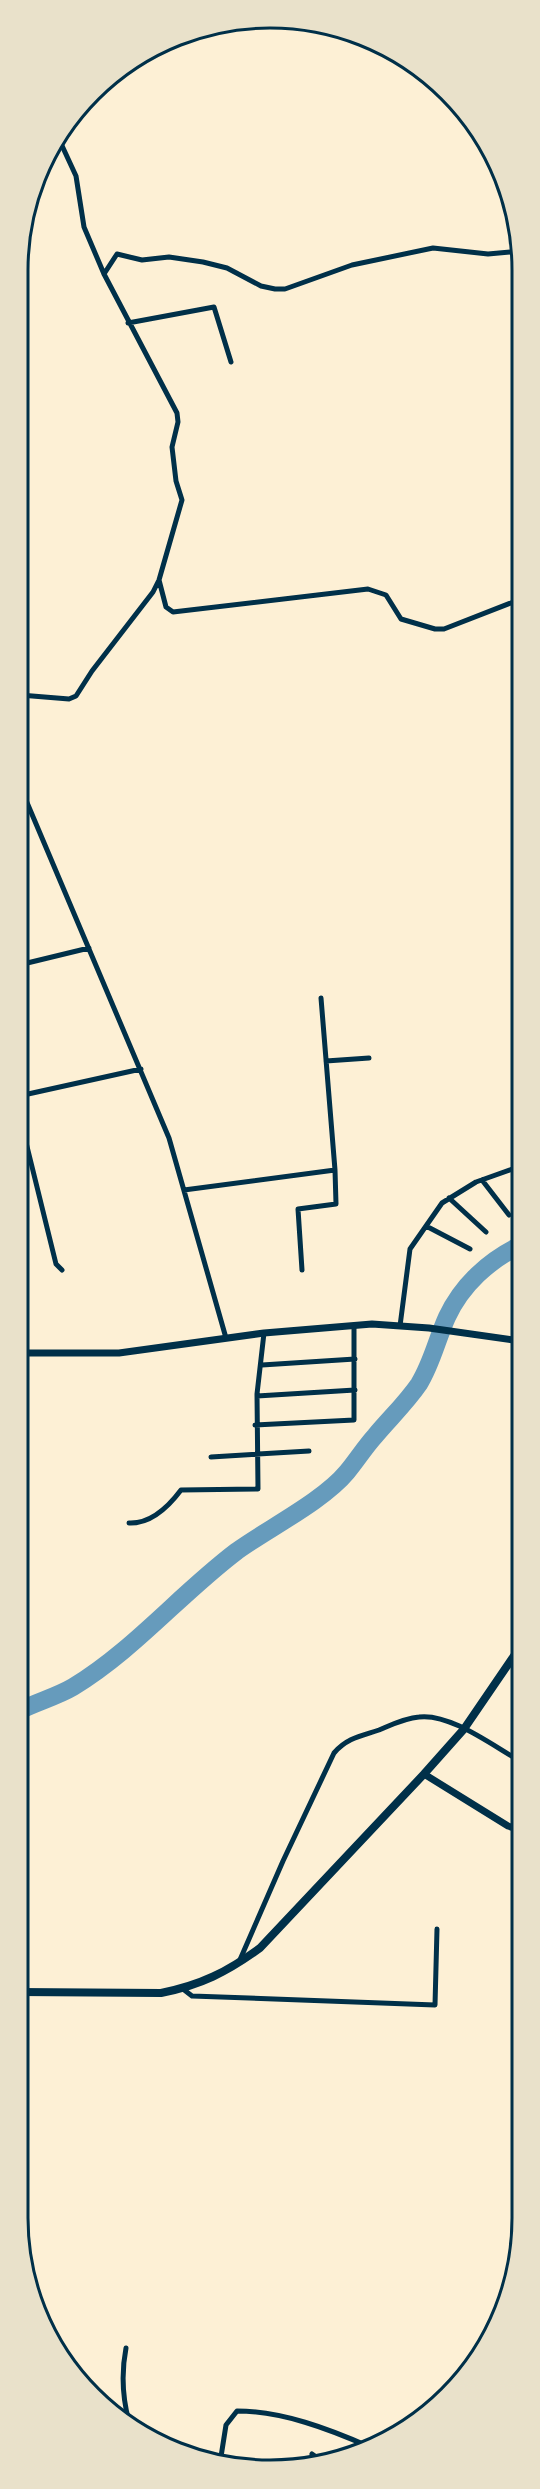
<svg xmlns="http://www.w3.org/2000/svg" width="540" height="2489" font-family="'Sofia Sans Condensed',sans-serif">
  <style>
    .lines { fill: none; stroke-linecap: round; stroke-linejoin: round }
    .river { stroke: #669bbc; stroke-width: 18 }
    .minor { stroke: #003049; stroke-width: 5 }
    .tertiary { stroke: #003049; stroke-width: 7 }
    .secondary { stroke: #003049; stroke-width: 8 }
    .rim { fill: none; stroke: #003049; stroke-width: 3 }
  </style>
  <rect width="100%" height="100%" fill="#fdf0d5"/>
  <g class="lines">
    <path class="river" d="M 19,1711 C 36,1702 56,1697 73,1687 C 134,1650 180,1594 237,1551 C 269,1528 323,1501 347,1472 C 357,1460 365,1447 375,1436 C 390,1418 406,1403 419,1384 C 432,1363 437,1339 447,1317 C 462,1285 489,1260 521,1245"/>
    <path class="minor" d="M 104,274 L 117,254 L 142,260 L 169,257 L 203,262 L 227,268 L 261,286 L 275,289 L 285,289 L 352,265 L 433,248 L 488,254 L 521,251
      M 128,323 L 214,307 L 231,362
      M 159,580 L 166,607 L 173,612 L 368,589 L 386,595 L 401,619 L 435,629 L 444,629 L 521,599
      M 20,695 L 69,699 L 76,696 L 92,671 L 153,592 L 159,580 L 182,500 L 176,481 L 172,447 L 178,422 L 177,413 L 104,274 L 84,227 L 76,176 L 58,137
      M 20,786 L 169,1138 L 226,1338
      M 19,965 L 89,948
      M 326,1061 L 369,1058
      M 19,1096 L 141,1069
      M 19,1114 L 56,1264 L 62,1270
      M 482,1180 L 509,1215
      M 184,1190 L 335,1170 L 321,998
      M 449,1198 L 486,1232
      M 426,1226 L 470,1249
      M 302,1270 L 298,1209 L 336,1204 L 335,1170
      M 400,1326 L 410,1249 L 442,1203 L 476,1182 L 521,1166
      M 262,1365 L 355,1359
      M 257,1396 L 355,1390
      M 255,1425 L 354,1420 L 354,1326
      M 211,1457 L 309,1451
      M 129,1523 C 151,1524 169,1506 181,1490 L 258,1489 L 257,1394 L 264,1333
      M 239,1962 L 283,1861 L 334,1753 C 347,1738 361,1736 379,1730 C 391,1725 405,1718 419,1717 C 450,1713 493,1746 520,1761
      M 183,1989 L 192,1996 L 435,2005 L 437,1929
      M 126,2348 C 121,2374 122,2396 129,2422
      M 312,2454 L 322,2461
      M 220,2463 L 226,2425 L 237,2411 C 282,2411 329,2429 370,2447"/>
    <path class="tertiary" d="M 19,1353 L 119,1353 L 264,1333 L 372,1324 L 429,1328 L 521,1341
      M 424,1774 L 508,1826 L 520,1830"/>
    <path class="secondary" d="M 18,1992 L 161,1993 C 201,1985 227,1972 260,1948 L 424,1774 L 464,1729 L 520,1647"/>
  </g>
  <path d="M0 0H540V2489H0ZM270 28H270A242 242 0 0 1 512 270V2218A242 242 0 0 1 270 2460H270A242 242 0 0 1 28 2218V270A242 242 0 0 1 270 28Z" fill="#e9e1ca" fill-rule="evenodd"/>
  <path class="rim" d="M270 28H270A242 242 0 0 1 512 270V2218A242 242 0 0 1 270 2460H270A242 242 0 0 1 28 2218V270A242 242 0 0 1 270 28Z"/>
</svg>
